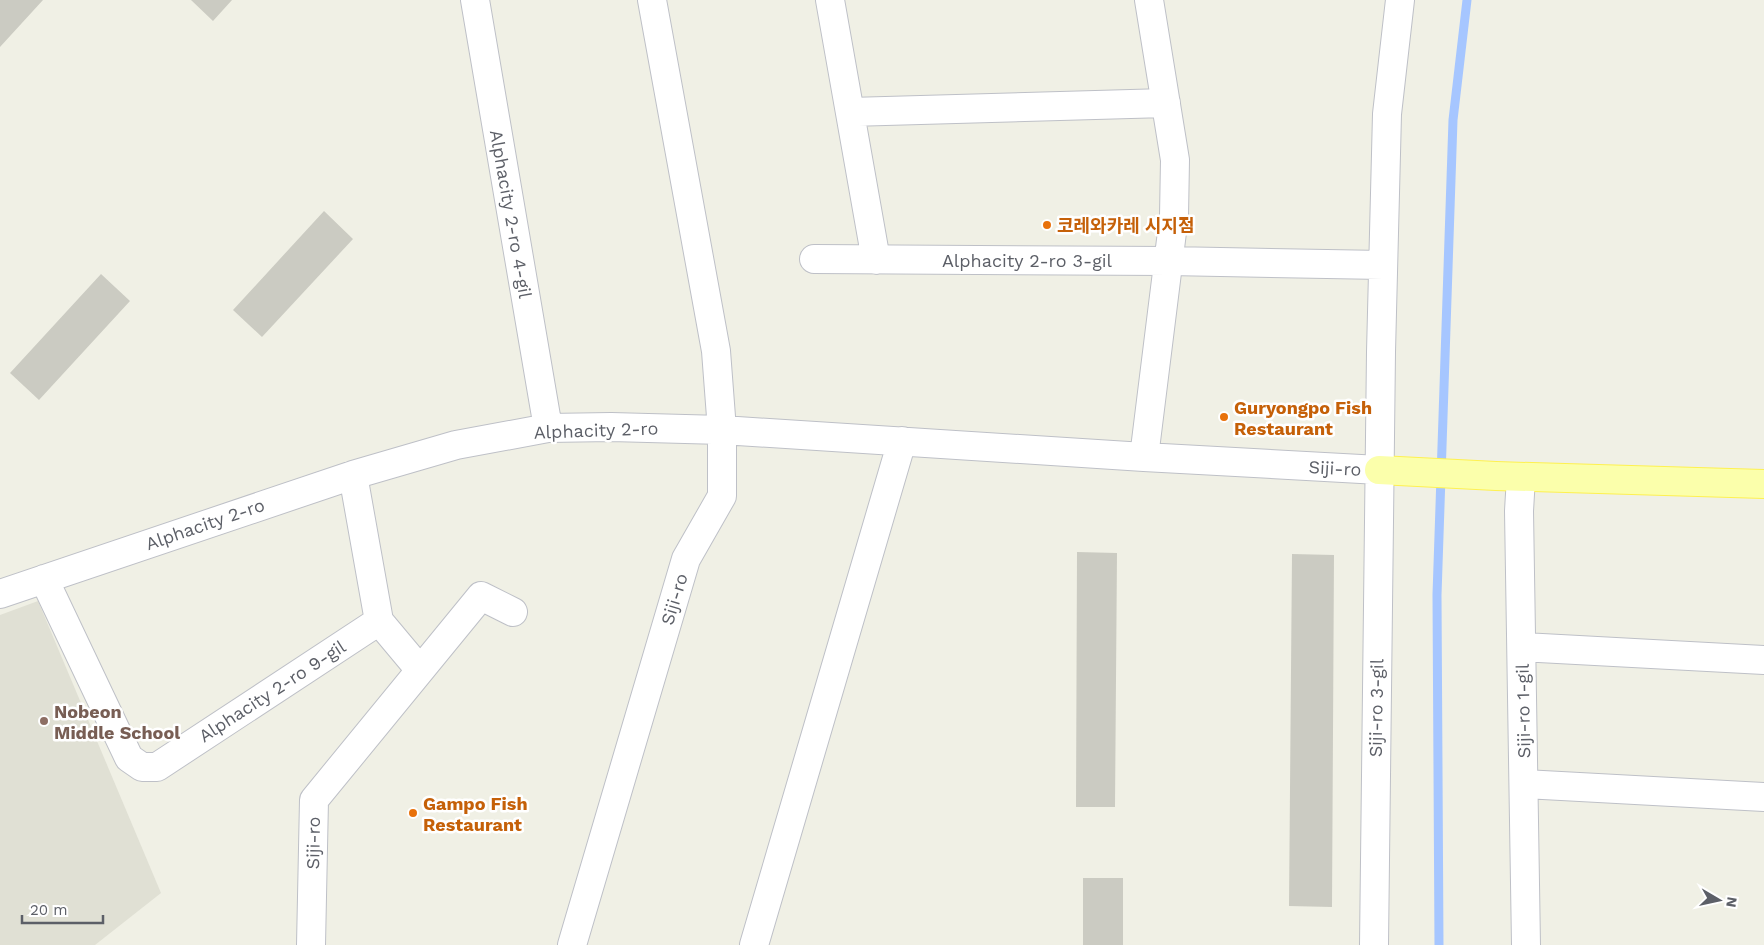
<svg xmlns="http://www.w3.org/2000/svg" width="1764" height="945" font-family="'Work Sans','Noto Sans KR',sans-serif">
  <style>
    .education { fill: #e0e0d4 }
    .lines { fill: none; stroke-linecap: round; stroke-linejoin: round }
    .stream { stroke: #a6c6ff; stroke-width: 9 }
    .building { fill: #cbcbc2 }
    .minor-casing { stroke: #bec0c7; stroke-width: 30 }
    .major-casing { stroke: #fef150; stroke-width: 30 }
    .minor { stroke: #fff; stroke-width: 28 }
    .major { stroke: #fbffab; stroke-width: 28 }
    .food-dot { fill: #e8710a; stroke: #fff; stroke-width: 2 }
    .education-dot { fill: #8d6e63; stroke: #fff; stroke-width: 2 }
    .labels { text-anchor: middle; dominant-baseline: central; stroke-width: 5; stroke-linejoin: round; paint-order: stroke }
    .street-label { font-size: 18px; fill: #5c5f67; stroke: #fff }
    .food-label { font-size: 18px; font-weight: bold; fill: #c56008; stroke: #fff; text-anchor: start }
    .education-label { font-size: 18px; font-weight: bold; fill: #785e54; stroke: #fff; text-anchor: start }
  </style>
  <rect width="100%" height="100%" fill="#f0f0e5"/>
  <path class="education" d="M 38,601 L 161,893 L 95,945 L 0,945 L 0,615 Z"/>
  <g class="lines">
    <path class="stream" d="M 1439,945 L 1437,595 L 1453,120 L 1467,0"/>
  </g>
  <path class="building" d="M 0,0 L 43,0 L 0,47 Z
    M 191,0 L 232,0 L 213,21 Z
    M 324,211 L 353,239 L 262,337 L 233,310 Z
    M 101,274 L 130,301 L 39,400 L 10,373 Z
    M 1077,552 L 1117,553 L 1115,807 L 1076,807 Z
    M 1292,554 L 1334,555 L 1332,907 L 1289,906 Z
    M 1083,878 L 1123,878 L 1123,945 L 1083,945 Z"/>
  <g class="lines">
    <g class="minor-casing">
      <path id="minor" d="M 475,0 L 548,428
        M 830,0 L 876,260
        M 850,112 L 1166,103
        M 814,259 L 1169,261 L 1383,265
        M 1144,457 L 1174,216 L 1175,160 L 1149,0
        M 353,475 L 379,621 L 420,670
        M 1521,477 L 1519,511 L 1526,945
        M 44,579 L 129,758 L 142,767 L 157,767 L 379,621
        M 0,594 L 353,475 L 456,445 L 548,428 L 611,427 L 722,430 L 716,351 L 652,0
        M 1522,647 L 1764,660
        M 1524,784 L 1764,797
        M 311,945 L 314,800 L 481,596 L 513,612
        M 572,945 L 686,559 L 722,496 L 722,430 L 1144,457 L 1379,470
        M 754,945 L 902,441
        M 1374,945 L 1381,352 L 1387,114 L 1400,0"/>
    </g>
    <g class="major-casing">
      <path id="major" d="M 1379,470 L 1496,476 L 1764,484"/>
    </g>
    <use href="#minor" class="minor"/>
    <use href="#major" class="major"/>
  </g>
  <g class="food-dot">
    <circle cx="1047" cy="225" r="5"/>
    <circle cx="1224" cy="417" r="5"/>
    <circle cx="413" cy="813" r="5"/>
  </g>
  <circle class="education-dot" cx="44" cy="721" r="5"/>
  <g class="labels">
    <g class="street-label">
      <text transform="translate(511 214) rotate(80)">Alphacity 2-ro 4-gil</text>
      <text x="1027" y="260">Alphacity 2-ro 3-gil</text>
      <text transform="translate(596 430) rotate(-2)">Alphacity 2-ro</text>
      <text transform="translate(1335 468) rotate(3)">Siji-ro</text>
      <text transform="translate(205 524) rotate(-19)">Alphacity 2-ro</text>
      <text transform="translate(674 599) rotate(-73)">Siji-ro</text>
      <text transform="translate(272 691) rotate(-33)">Alphacity 2-ro 9-gil</text>
      <text transform="translate(1376 708) rotate(-89)">Siji-ro 3-gil</text>
      <text transform="translate(1523 711) rotate(-91)">Siji-ro 1-gil</text>
      <text transform="translate(313 843) rotate(-89)">Siji-ro</text>
    </g>
    <g class="food-label">
      <text x="1057" y="225">코레와카레 시지점</text>
      <text x="1234" y="407">Guryongpo Fish<tspan x="1234" dy="21">Restaurant</tspan></text>
      <text x="423" y="803">Gampo Fish<tspan x="423" dy="21">Restaurant</tspan></text>
    </g>
    <g class="education-label">
      <text x="54" y="711">Nobeon<tspan x="54" dy="21">Middle School</tspan></text>
    </g>
  </g>
  <g transform="translate(1719 900) rotate(99)" stroke="#ffffff" stroke-width="4" paint-order="stroke">
  <path d="M0-4L9 19L0 12L-9 19Z" fill="#5c5f67"/>
  <text y="-8" font-size="14" font-weight="bold" text-anchor="middle" fill="#5c5f67">N</text>
  </g>
  <path d="M22 915v8h81v-8" fill="none" stroke="#5c5f67" stroke-width="2.5"/>
  <text x="30" y="915" font-size="15" fill="#5c5f67" stroke="#ffffff" stroke-width="4" paint-order="stroke">20 m</text>
</svg>
